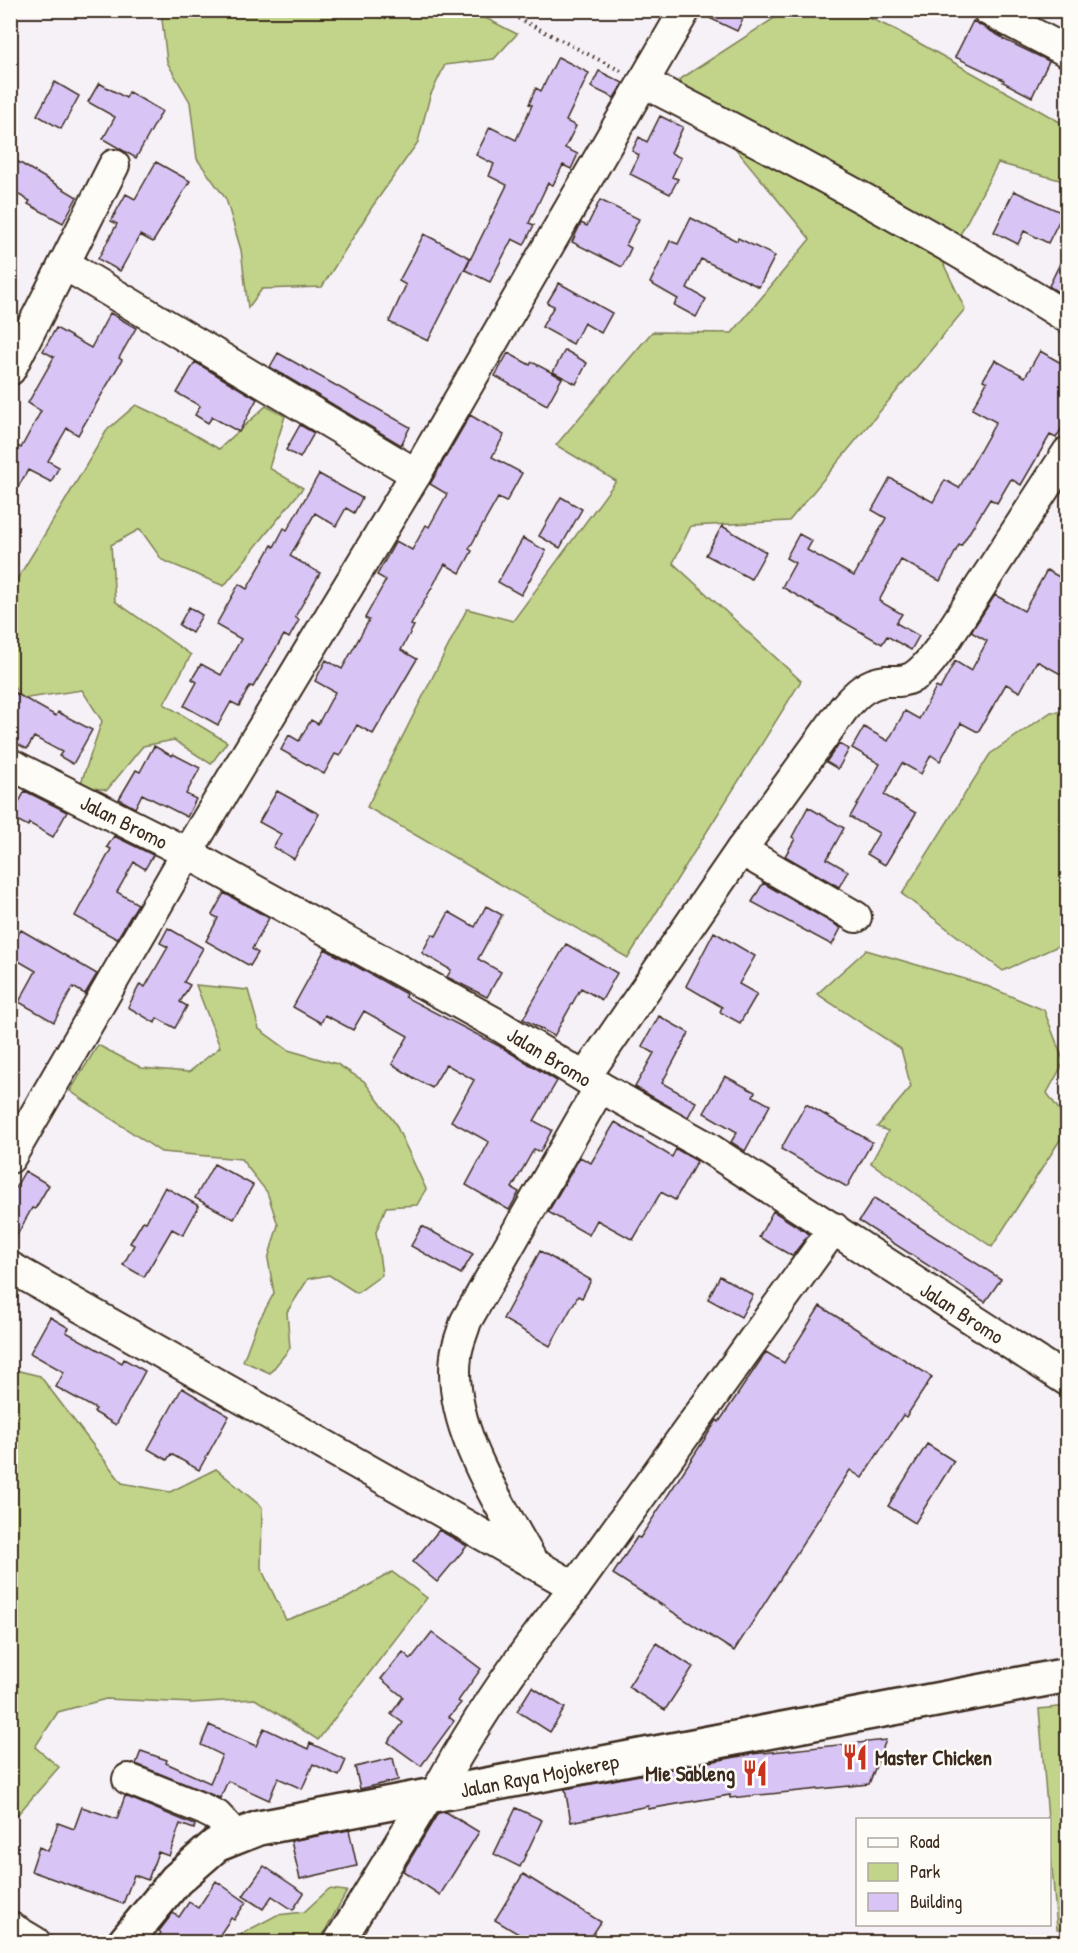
<svg xmlns="http://www.w3.org/2000/svg" width="1078" height="1953" font-family="'Patrick Hand',sans-serif">
  <style>
    .green { fill: #c1d48a; stroke: #7e7f54; stroke-width: 1.5 }
    .building { fill: #d8c5f6; stroke: #3b2a1e; stroke-width: 1.5 }
    .lines { fill: none; stroke-linecap: round; stroke-linejoin: round }
    .minor-casing { stroke: #3b2a1e; stroke-width: 34 }
    .major-casing { stroke: #3b2a1e; stroke-width: 38 }
    .path { stroke: #3b2a1e; stroke-width: 4; stroke-dasharray: 1.5 4.5; stroke-linecap: butt }
    .minor { stroke: #fdfcf7; stroke-width: 30 }
    .major { stroke: #fdfcf7; stroke-width: 33 }
    .labels { text-anchor: middle; dominant-baseline: central; stroke-width: 5; stroke-linejoin: round; paint-order: stroke }
    .street-label { font-size: 21px; fill: #3b2a1e; stroke: #fdfcf7 }
    .poi-label { font-size: 21px; font-weight: bold; fill: #3b2a1e; stroke: #fdfcf7; text-anchor: start }
  </style>
  <rect width="100%" height="100%" fill="#f6f1f7"/>
  <filter id="ink" filterUnits="userSpaceOnUse"><feTurbulence type="fractalNoise" baseFrequency=".0167" numOctaves="2"/><feDisplacementMap in="SourceGraphic" scale="12" xChannelSelector="R" yChannelSelector="G"/><feConvolveMatrix kernelMatrix="1 2 1 2 8 2 1 2 1" color-interpolation-filters="sRGB"/></filter>
  <g filter="url(#ink)">
    <path class="green" d="M 161,11 L 472,11 L 517,34 L 494,59 L 445,65 L 430,96 L 418,142 L 372,207 L 322,287 L 262,289 L 248,308 L 241,250 L 226,199 L 197,159 L 190,102 L 167,62 Z
      M 785,11 L 854,11 L 896,30 L 1067,126 L 1067,182 L 998,163 L 944,265 L 965,309 L 789,521 L 691,526 L 673,563 L 801,681 L 628,958 L 367,807 L 467,609 L 513,621 L 616,481 L 556,445 L 652,332 L 732,333 L 810,239 L 679,80 Z
      M 136,405 L 170,421 L 219,449 L 266,406 L 285,416 L 269,468 L 303,488 L 224,586 L 162,560 L 140,529 L 111,545 L 115,601 L 191,655 L 164,704 L 227,742 L 211,764 L 174,740 L 143,746 L 107,790 L 80,786 L 102,721 L 82,690 L 21,699 L 11,681 L 10,620 L 16,581 L 65,501 L 107,430 Z
      M 1051,712 L 1067,712 L 1067,942 L 1003,971 L 902,894 L 990,754 Z
      M 866,950 L 982,984 L 1044,1010 L 1064,1062 L 1047,1093 L 1067,1121 L 1067,1129 L 992,1247 L 871,1163 L 888,1131 L 877,1127 L 911,1087 L 901,1049 L 817,994 Z
      M 196,985 L 248,990 L 259,1029 L 288,1050 L 337,1064 L 364,1081 L 395,1123 L 426,1189 L 417,1205 L 386,1207 L 376,1232 L 382,1275 L 357,1293 L 329,1275 L 308,1279 L 287,1312 L 290,1348 L 270,1373 L 243,1361 L 256,1326 L 274,1293 L 268,1259 L 278,1225 L 267,1192 L 241,1159 L 161,1152 L 70,1091 L 98,1045 L 142,1068 L 189,1072 L 220,1047 Z
      M 11,1369 L 40,1376 L 122,1483 L 170,1492 L 216,1469 L 262,1507 L 261,1568 L 286,1620 L 347,1598 L 392,1572 L 427,1598 L 318,1740 L 255,1699 L 192,1703 L 106,1699 L 58,1712 L 35,1747 L 59,1767 L 11,1822 Z
      M 1067,1706 L 1068,1929 L 1057,1929 L 1039,1709 Z
      M 329,1889 L 347,1891 L 319,1942 L 243,1942 L 241,1934 L 277,1915 L 304,1912 Z"/>
    <path class="building" d="M 702,10 L 747,10 L 737,31 L 701,14 Z
      M 973,21 L 1003,38 L 1003,39 L 1049,61 L 1032,97 L 1003,82 L 1004,80 L 955,57 Z
      M 558,57 L 589,73 L 566,121 L 576,126 L 565,148 L 578,154 L 571,169 L 563,165 L 553,185 L 548,183 L 529,223 L 534,225 L 524,245 L 512,239 L 490,282 L 465,270 L 507,185 L 489,176 L 494,164 L 476,155 L 490,127 L 516,140 L 532,105 L 529,104 L 536,88 L 541,91 Z
      M 599,71 L 623,83 L 614,98 L 591,87 Z
      M 55,82 L 79,96 L 61,129 L 37,115 Z
      M 99,83 L 126,98 L 129,92 L 162,111 L 136,158 L 103,139 L 115,117 L 88,102 Z
      M 660,116 L 683,127 L 671,153 L 681,158 L 672,177 L 678,179 L 670,194 L 630,174 L 639,155 L 632,151 L 639,137 L 647,142 Z
      M 10,157 L 77,197 L 63,223 L 28,204 L 30,201 L 10,190 Z
      M 156,162 L 190,181 L 153,242 L 140,235 L 120,271 L 98,259 L 117,224 L 111,221 L 126,194 L 135,199 Z
      M 1014,191 L 1063,213 L 1048,243 L 1024,231 L 1018,244 L 994,232 Z
      M 600,200 L 639,219 L 626,245 L 631,248 L 622,267 L 572,242 L 581,223 L 587,226 Z
      M 691,218 L 737,241 L 738,238 L 775,256 L 759,287 L 701,259 L 687,288 L 706,299 L 696,317 L 674,305 L 678,299 L 650,283 L 670,241 L 678,244 Z
      M 424,234 L 470,258 L 428,341 L 389,322 L 406,285 L 399,281 Z
      M 1068,247 L 1068,289 L 1064,296 L 1049,286 Z
      M 559,283 L 612,313 L 601,333 L 584,323 L 573,344 L 542,327 L 554,306 L 547,303 Z
      M 110,313 L 136,328 L 119,358 L 122,360 L 78,435 L 67,428 L 48,461 L 59,467 L 51,482 L 28,470 L 10,501 L 10,442 L 21,448 L 41,411 L 28,403 L 54,357 L 43,351 L 56,328 L 91,348 Z
      M 565,350 L 587,363 L 576,384 L 553,372 Z
      M 1040,351 L 1068,367 L 1068,418 L 1056,438 L 1050,435 L 1021,485 L 1011,479 L 997,503 L 990,499 L 961,546 L 959,545 L 940,581 L 901,560 L 879,601 L 902,614 L 896,623 L 919,636 L 911,650 L 887,636 L 882,644 L 782,587 L 795,563 L 786,558 L 799,534 L 812,541 L 807,550 L 854,576 L 886,518 L 872,510 L 890,478 L 933,502 L 945,480 L 959,488 L 996,422 L 972,409 L 987,382 L 983,380 L 995,360 L 1025,377 Z
      M 278,353 L 410,427 L 401,445 L 270,367 Z
      M 508,353 L 530,365 L 532,362 L 562,378 L 547,405 L 495,376 Z
      M 195,362 L 257,399 L 239,432 L 212,417 L 208,423 L 195,415 L 200,406 L 177,393 Z
      M 470,415 L 504,435 L 492,457 L 522,473 L 506,502 L 498,498 L 469,549 L 472,551 L 460,573 L 445,564 L 411,625 L 414,626 L 401,650 L 417,659 L 373,734 L 357,725 L 340,756 L 335,754 L 324,774 L 281,750 L 289,735 L 299,741 L 311,720 L 318,724 L 335,692 L 315,681 L 326,660 L 342,669 L 369,620 L 365,618 L 386,580 L 377,575 L 396,541 L 412,550 L 426,525 L 429,527 L 447,494 L 430,484 Z
      M 300,425 L 314,433 L 300,458 L 286,450 Z
      M 319,474 L 362,498 L 354,513 L 346,508 L 336,526 L 315,513 L 290,556 L 320,573 L 295,617 L 299,620 L 289,638 L 284,635 L 253,687 L 250,686 L 239,706 L 231,702 L 218,725 L 184,706 L 197,682 L 192,679 L 201,664 L 221,675 L 241,639 L 216,625 L 239,584 L 247,589 L 272,545 L 274,547 L 284,528 L 287,530 Z
      M 561,497 L 582,509 L 560,548 L 539,536 Z
      M 722,526 L 766,552 L 751,579 L 706,555 Z
      M 523,538 L 546,551 L 521,595 L 498,582 Z
      M 1047,570 L 1068,582 L 1068,678 L 1037,661 L 1020,692 L 1006,684 L 978,732 L 961,723 L 940,761 L 931,755 L 921,774 L 902,763 L 884,795 L 916,813 L 885,865 L 867,854 L 879,833 L 850,817 L 880,764 L 852,748 L 864,727 L 888,741 L 905,711 L 919,719 L 936,687 L 940,689 L 955,661 L 971,671 L 987,641 L 971,632 L 995,595 L 1024,611 Z
      M 189,607 L 202,615 L 192,633 L 179,625 Z
      M 10,690 L 56,716 L 58,712 L 92,730 L 73,764 L 59,756 L 62,752 L 34,737 L 27,749 L 10,740 Z
      M 839,744 L 849,749 L 838,769 L 826,762 Z
      M 154,746 L 172,756 L 173,754 L 200,768 L 186,794 L 196,799 L 187,817 L 142,794 L 135,808 L 119,799 L 136,770 L 140,772 Z
      M 25,791 L 67,812 L 53,837 L 29,823 L 28,826 L 11,817 Z
      M 277,791 L 319,814 L 294,859 L 273,847 L 281,834 L 259,822 Z
      M 808,807 L 844,828 L 827,859 L 848,871 L 839,887 L 785,856 L 795,839 L 792,837 Z
      M 114,836 L 153,855 L 145,869 L 134,862 L 117,892 L 138,904 L 117,939 L 75,916 L 111,849 L 107,847 Z
      M 763,883 L 841,928 L 832,945 L 752,902 Z
      M 224,893 L 269,918 L 252,949 L 258,953 L 250,966 L 206,941 L 218,918 L 212,915 Z
      M 486,906 L 502,915 L 478,959 L 501,972 L 487,997 L 447,977 L 451,970 L 422,953 L 432,934 L 436,936 L 449,912 L 475,927 Z
      M 168,928 L 203,948 L 184,982 L 190,985 L 180,1002 L 187,1006 L 175,1028 L 157,1018 L 155,1023 L 128,1007 L 140,984 L 145,987 L 168,947 L 160,943 Z
      M 21,930 L 97,974 L 85,994 L 73,987 L 54,1022 L 19,1002 L 36,971 L 10,956 L 10,948 Z
      M 714,932 L 755,956 L 739,984 L 757,994 L 740,1023 L 720,1012 L 722,1007 L 686,986 Z
      M 566,944 L 617,973 L 602,1000 L 581,988 L 554,1036 L 523,1019 Z
      M 325,949 L 406,994 L 405,997 L 501,1047 L 557,1081 L 534,1121 L 552,1130 L 540,1152 L 534,1149 L 512,1188 L 519,1192 L 509,1210 L 466,1185 L 489,1142 L 451,1121 L 474,1080 L 446,1064 L 432,1088 L 414,1078 L 392,1064 L 408,1036 L 364,1011 L 353,1030 L 325,1015 L 321,1023 L 293,1007 Z
      M 659,1016 L 689,1033 L 662,1083 L 696,1102 L 688,1117 L 635,1087 L 654,1053 L 642,1046 Z
      M 725,1076 L 755,1092 L 753,1096 L 770,1105 L 745,1151 L 731,1142 L 737,1132 L 704,1113 Z
      M 806,1104 L 872,1142 L 847,1187 L 781,1149 Z
      M 615,1122 L 672,1157 L 676,1149 L 697,1161 L 675,1200 L 661,1192 L 633,1240 L 597,1220 L 589,1235 L 548,1212 L 580,1157 L 591,1163 Z
      M 214,1164 L 253,1185 L 234,1219 L 195,1198 Z
      M 25,1171 L 49,1185 L 35,1209 L 32,1208 L 10,1248 L 10,1197 Z
      M 165,1187 L 199,1206 L 183,1235 L 172,1229 L 144,1277 L 123,1265 L 134,1245 L 130,1243 L 143,1221 L 146,1222 Z
      M 874,1198 L 1001,1279 L 985,1302 L 859,1221 Z
      M 773,1211 L 809,1234 L 792,1256 L 759,1237 Z
      M 422,1226 L 473,1254 L 461,1274 L 411,1246 Z
      M 540,1251 L 591,1280 L 582,1298 L 578,1296 L 550,1346 L 503,1319 Z
      M 720,1276 L 753,1295 L 741,1317 L 708,1299 Z
      M 820,1306 L 932,1377 L 906,1417 L 903,1415 L 862,1478 L 850,1470 L 734,1651 L 613,1574 L 637,1537 L 640,1538 L 717,1420 L 719,1422 L 766,1352 L 784,1363 Z
      M 50,1317 L 69,1328 L 66,1332 L 122,1363 L 124,1359 L 145,1371 L 116,1425 L 94,1412 L 96,1409 L 56,1387 L 64,1372 L 30,1353 Z
      M 182,1388 L 229,1416 L 199,1470 L 171,1454 L 167,1460 L 148,1449 Z
      M 927,1444 L 954,1461 L 915,1523 L 888,1506 Z
      M 439,1530 L 467,1546 L 437,1582 L 413,1562 Z
      M 432,1632 L 481,1669 L 458,1701 L 461,1703 L 449,1717 L 454,1721 L 421,1766 L 388,1742 L 403,1723 L 391,1714 L 403,1697 L 381,1679 L 403,1652 L 411,1659 Z
      M 656,1643 L 693,1667 L 665,1710 L 628,1687 Z
      M 532,1687 L 565,1708 L 550,1732 L 517,1711 Z
      M 209,1725 L 256,1746 L 264,1728 L 308,1749 L 310,1743 L 346,1760 L 339,1776 L 313,1764 L 302,1789 L 278,1778 L 269,1800 L 228,1781 L 220,1798 L 136,1764 L 141,1751 L 167,1760 L 166,1763 L 210,1783 L 222,1755 L 201,1745 Z
      M 886,1740 L 869,1784 L 730,1798 L 730,1795 L 648,1809 L 648,1806 L 571,1822 L 565,1789 L 752,1754 Z
      M 393,1758 L 398,1780 L 360,1789 L 355,1767 Z
      M 125,1796 L 195,1825 L 194,1829 L 180,1824 L 169,1856 L 158,1852 L 148,1880 L 134,1875 L 123,1904 L 31,1871 L 39,1847 L 48,1851 L 58,1823 L 74,1829 L 82,1807 L 117,1819 Z
      M 516,1808 L 542,1820 L 520,1867 L 494,1854 Z
      M 446,1812 L 479,1832 L 440,1895 L 403,1871 L 438,1813 Z
      M 349,1830 L 357,1866 L 300,1879 L 291,1841 Z
      M 264,1866 L 304,1893 L 293,1910 L 272,1896 L 263,1909 L 243,1896 Z
      M 523,1874 L 601,1922 L 588,1942 L 532,1942 L 495,1920 Z
      M 216,1881 L 246,1902 L 234,1920 L 231,1918 L 215,1942 L 155,1942 L 161,1933 L 159,1931 L 173,1913 L 179,1917 L 189,1902 L 198,1908 Z"/>
    <g class="lines">
      <g class="minor-casing">
        <g id="minor">
          <path d="M 988,10 L 1068,52"/>
          <path d="M 643,82 C 787,156 930,232 1068,318"/>
          <path d="M 114,165 L 64,264 L 416,474"/>
          <path d="M 10,370 L 64,264"/>
          <path id="s1" d="M 10,764 L 187,853 L 495,1023 L 600,1087 L 702,1144 L 1068,1381"/>
          <path d="M 741,850 L 856,917"/>
          <path d="M 585,1077 L 741,850 L 844,708 C 856,694 867,683 886,681 C 896,681 904,682 913,677 C 924,671 932,659 939,650 L 1068,452"/>
          <path d="M 10,1158 L 187,853 L 416,474 L 685,10"/>
          <path d="M 10,1267 L 575,1587"/>
          <path d="M 533,1563 C 500,1504 447,1426 456,1356 C 457,1344 463,1332 466,1321 L 600,1087"/>
          <path d="M 128,1779 L 203,1809 L 217,1816 L 236,1836"/>
          <path d="M 436,1793 C 475,1720 523,1652 575,1587 L 834,1228"/>
          <path d="M 10,1927 L 35,1942"/>
          <path d="M 339,1942 L 429,1795"/>
        </g>
      </g>
      <g class="major-casing">
        <g id="major">
          <path id="s2" d="M 125,1942 L 176,1880 L 216,1845 L 259,1828 L 1068,1675"/>
        </g>
      </g>
      <path class="path" d="M 502,10 L 623,72"/>
      <use href="#minor" class="minor"/>
      <use href="#major" class="major"/>
    </g>
  </g>
  <defs>
    <g id="restaurant-bare" transform="scale(2.07)"><path d="M-5-6h1v4h1v-4h1v4h1v-4h1v5L-1.5 .5V6h-2V.5L-5-1ZM5-6V6H3V1.5H1.5Q1.5-4 5-6Z" fill="#c8321e" stroke="#fdfcf7" stroke-width="2.5" paint-order="stroke"/></g>
  </defs>
  <g fill-rule="evenodd">
    <use href="#restaurant-bare" x="855" y="1757"/>
    <use href="#restaurant-bare" x="755" y="1773"/>
  </g>
  <g class="labels">
    <g class="street-label">
      <text stroke="none"><textPath href="#s1" startOffset="128">Jalan Bromo</textPath></text>
      <text stroke="none"><textPath href="#s1" startOffset="614">Jalan Bromo</textPath></text>
      <text stroke="none"><textPath href="#s1" startOffset="1100">Jalan Bromo</textPath></text>
      <text stroke="none"><textPath href="#s2" startOffset="465">Jalan Raya Mojokerep</textPath></text>
    </g>
    <g class="poi-label">
      <text x="875" y="1757">Master Chicken</text>
      <text x="735" y="1773" text-anchor="end">Mie Sableng</text>
    </g>
  </g>
  <rect width="1078" height="1953" fill="none" stroke="#fdfcf7" stroke-width="36"/>
  <rect x="18" y="18" width="1042" height="1917" fill="none" stroke="#3b2a1e" stroke-width="2" filter="url(#ink)"/>
  <rect x="856" y="1818" width="195" height="108" fill="#fdfcf7" stroke="#afa8a0" stroke-width="1.5"/>
  <rect x="868" y="1838" width="30" height="9" fill="#fdfcf7" stroke="#afa8a0" stroke-width="1.5"/>
  <text x="910" y="1848" font-size="18" fill="#3b2a1e">Road</text>
  <rect x="868" y="1863" width="30" height="18" fill="#c1d48a" stroke="#afa8a0" stroke-width="1.5"/>
  <text x="910" y="1878" font-size="18" fill="#3b2a1e">Park</text>
  <rect x="868" y="1893" width="30" height="18" fill="#d8c5f6" stroke="#afa8a0" stroke-width="1.5"/>
  <text x="910" y="1908" font-size="18" fill="#3b2a1e">Building</text>
</svg>
